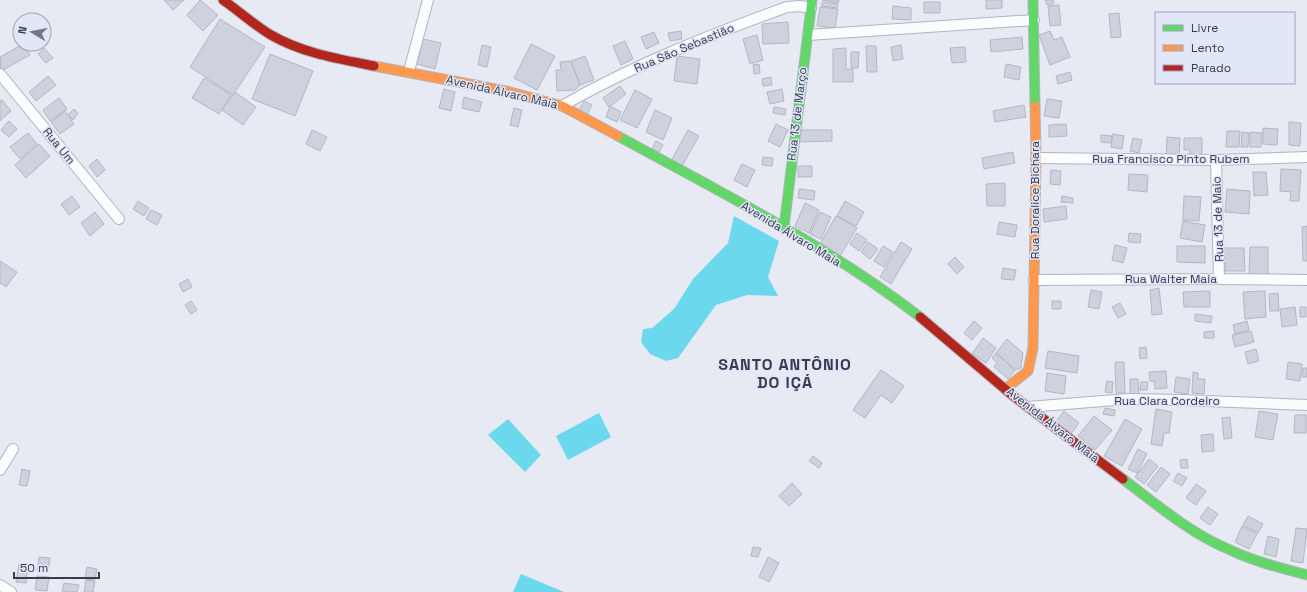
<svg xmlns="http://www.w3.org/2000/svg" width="1307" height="592" font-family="'Space Grotesk',sans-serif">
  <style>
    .water { fill: #6cd8ed }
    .building { fill: #ced2de; stroke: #b3b7c3 }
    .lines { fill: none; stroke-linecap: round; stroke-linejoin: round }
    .street-casing { stroke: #b1b4c0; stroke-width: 12 }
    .fast-casing { stroke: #b1b4c0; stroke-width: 11 }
    .slow-casing { stroke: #b1b4c0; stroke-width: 11 }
    .jam-casing { stroke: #b1b4c0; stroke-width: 11 }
    .street { stroke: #fbfcfd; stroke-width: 10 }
    .fast { stroke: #63d668; stroke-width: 9 }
    .slow { stroke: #ff974d; stroke-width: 9 }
    .jam { stroke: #b3261e; stroke-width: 9 }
    .labels { text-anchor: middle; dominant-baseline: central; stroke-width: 3; stroke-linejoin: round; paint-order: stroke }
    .street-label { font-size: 12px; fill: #373c4d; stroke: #e1e7f9 }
    .district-label { font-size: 16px; font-weight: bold; letter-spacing: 1px; fill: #373c4d; stroke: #e1e7f9 }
  </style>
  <rect width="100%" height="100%" fill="#e7eaf3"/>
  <path class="water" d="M 734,216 L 779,241 L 768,277 L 778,296 L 747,295 L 716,305 L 678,358 L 666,361 L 650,354 L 641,342 L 643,329 L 652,328 L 674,309 L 693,279 L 728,243 Z
    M 599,413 L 611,437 L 568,460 L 556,436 Z
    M 508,419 L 541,455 L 525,472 L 488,435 Z
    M 521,574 L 564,592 L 513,592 Z"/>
  <path class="building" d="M 164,0 L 184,0 L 173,10 Z
    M 200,0 L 218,15 L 203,31 L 187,15 Z
    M 822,0 L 839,0 L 838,3 Z
    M 986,0 L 1002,0 L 1002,8 L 986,9 Z
    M 1045,0 L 1053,0 L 1054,3 L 1047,5 Z
    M 822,2 L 838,4 L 837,8 L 822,6 Z
    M 924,2 L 940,2 L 940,13 L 924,13 Z
    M 1059,5 L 1061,25 L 1050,26 L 1048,6 Z
    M 893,6 L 911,8 L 911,20 L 892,19 Z
    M 820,7 L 838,9 L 835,28 L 817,26 Z
    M 1119,13 L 1121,37 L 1111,38 L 1109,14 Z
    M 220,19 L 265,47 L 233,95 L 190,67 Z
    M 788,22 L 789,43 L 763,44 L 762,24 Z
    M 681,31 L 682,39 L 670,41 L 668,33 Z
    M 1050,31 L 1054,40 L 1062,37 L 1070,57 L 1050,65 L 1039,35 Z
    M 654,32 L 659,43 L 646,49 L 641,37 Z
    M 757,35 L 763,60 L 750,64 L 743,39 Z
    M 1022,37 L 1023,49 L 991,52 L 990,40 Z
    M 423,39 L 441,43 L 435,69 L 417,64 Z
    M 625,41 L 633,59 L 621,65 L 613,46 Z
    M 23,44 L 30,55 L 1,71 L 0,57 Z
    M 531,44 L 555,56 L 537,90 L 514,78 Z
    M 482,45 L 491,47 L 487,67 L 478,65 Z
    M 901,45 L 903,59 L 893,61 L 891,47 Z
    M 866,46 L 876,46 L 877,72 L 867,72 Z
    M 965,47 L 966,62 L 952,63 L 950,48 Z
    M 44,48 L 53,58 L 46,63 L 38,54 Z
    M 846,48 L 846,69 L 853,69 L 853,82 L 833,82 L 833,49 Z
    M 851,52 L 859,52 L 858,68 L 851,68 Z
    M 270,54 L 313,71 L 295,116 L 252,99 Z
    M 585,56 L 594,80 L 580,85 L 571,61 Z
    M 677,56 L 700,59 L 697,84 L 674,81 Z
    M 571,61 L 580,85 L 575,90 L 557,91 L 556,70 L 561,70 L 560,62 Z
    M 759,64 L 760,73 L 754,74 L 753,65 Z
    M 1006,64 L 1021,67 L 1019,80 L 1004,77 Z
    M 1070,72 L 1072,80 L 1058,84 L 1056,76 Z
    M 48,76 L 56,85 L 36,101 L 29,92 Z
    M 771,77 L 772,85 L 763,86 L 762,79 Z
    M 204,78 L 231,95 L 219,114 L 192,98 Z
    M 620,86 L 626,94 L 609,107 L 603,98 Z
    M 444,89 L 455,92 L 451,111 L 439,108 Z
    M 782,89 L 784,101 L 770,104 L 767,92 Z
    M 635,90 L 652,99 L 637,128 L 620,120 Z
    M 235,92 L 256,107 L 243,125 L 222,110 Z
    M 464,97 L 482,102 L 479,112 L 462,108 Z
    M 59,98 L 67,109 L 50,121 L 43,110 Z
    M 1047,99 L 1062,101 L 1059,118 L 1044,116 Z
    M 2,100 L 11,111 L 0,121 L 0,101 Z
    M 584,101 L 592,105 L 587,115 L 579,110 Z
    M 1024,105 L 1026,117 L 995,122 L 993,111 Z
    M 610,106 L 621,112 L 617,122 L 606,117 Z
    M 774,107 L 786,109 L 785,115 L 773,113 Z
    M 514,108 L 522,110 L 518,127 L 510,125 Z
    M 74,109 L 78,113 L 73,120 L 68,115 Z
    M 655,110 L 672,118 L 663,140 L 646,132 Z
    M 65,111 L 74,124 L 60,134 L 51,122 Z
    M 9,121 L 17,129 L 9,137 L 1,130 Z
    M 1289,122 L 1301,123 L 1300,146 L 1289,145 Z
    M 776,124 L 788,130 L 780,147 L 768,141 Z
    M 1066,124 L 1067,136 L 1049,137 L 1049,125 Z
    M 1263,128 L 1278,129 L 1277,145 L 1263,144 Z
    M 312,130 L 327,137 L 320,151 L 306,144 Z
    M 688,130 L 699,136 L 682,166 L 672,159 Z
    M 798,130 L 832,130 L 832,141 L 798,142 Z
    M 1227,131 L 1240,131 L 1239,147 L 1226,147 Z
    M 1242,132 L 1249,133 L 1248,147 L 1241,147 Z
    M 1250,132 L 1262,133 L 1261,147 L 1250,147 Z
    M 28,133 L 37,144 L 20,159 L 10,147 Z
    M 1113,134 L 1124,136 L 1122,149 L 1111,147 Z
    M 1101,135 L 1112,136 L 1111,143 L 1101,142 Z
    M 1167,137 L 1180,138 L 1179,158 L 1166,157 Z
    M 1133,138 L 1142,140 L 1139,153 L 1130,151 Z
    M 1184,138 L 1202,138 L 1202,157 L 1190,157 L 1190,150 L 1184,150 Z
    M 656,141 L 663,145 L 659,152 L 652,149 Z
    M 39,144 L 50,156 L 26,178 L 15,165 Z
    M 1013,152 L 1015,163 L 984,169 L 982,158 Z
    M 763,157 L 773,158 L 772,166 L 762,165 Z
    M 97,159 L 105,170 L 97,177 L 89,166 Z
    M 742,164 L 755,170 L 747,187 L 734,180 Z
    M 798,166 L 812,166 L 812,177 L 798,177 Z
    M 1281,169 L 1301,170 L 1299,201 L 1290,201 L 1291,192 L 1280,191 Z
    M 1051,170 L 1061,171 L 1060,185 L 1050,184 Z
    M 1253,172 L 1266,172 L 1268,195 L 1254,196 Z
    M 1129,174 L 1148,175 L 1147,192 L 1128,190 Z
    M 1005,183 L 1005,206 L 987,206 L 986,184 Z
    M 799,189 L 815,191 L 814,200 L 798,198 Z
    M 1227,189 L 1250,191 L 1249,214 L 1225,212 Z
    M 72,196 L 80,207 L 69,215 L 61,204 Z
    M 1062,196 L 1073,198 L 1073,203 L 1061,202 Z
    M 1184,196 L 1201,197 L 1199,221 L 1183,220 Z
    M 138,201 L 149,208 L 144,216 L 133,209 Z
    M 845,201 L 864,212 L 856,226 L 837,216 Z
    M 805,203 L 819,210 L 809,233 L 795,226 Z
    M 1066,206 L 1067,219 L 1044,222 L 1043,209 Z
    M 151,210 L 162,215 L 157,225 L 146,219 Z
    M 95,212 L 104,224 L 90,236 L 81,223 Z
    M 820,212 L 831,217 L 821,239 L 810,234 Z
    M 836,216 L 857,228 L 840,256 L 820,244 Z
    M 1183,221 L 1205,225 L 1202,242 L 1180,238 Z
    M 999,222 L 1017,225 L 1015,237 L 997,234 Z
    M 1307,226 L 1307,261 L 1303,261 L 1302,227 Z
    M 857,233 L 867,240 L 859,251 L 850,244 Z
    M 1129,233 L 1141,234 L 1140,243 L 1128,242 Z
    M 868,242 L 878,249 L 870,259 L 861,252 Z
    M 901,242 L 912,249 L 891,284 L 880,277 Z
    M 1115,245 L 1127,248 L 1123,263 L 1112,260 Z
    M 883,246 L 893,252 L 884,267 L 874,261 Z
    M 1177,246 L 1205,246 L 1205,263 L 1177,262 Z
    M 1250,247 L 1268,247 L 1268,275 L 1249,274 Z
    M 1224,248 L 1244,248 L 1245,271 L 1225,271 Z
    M 955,257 L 964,267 L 957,274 L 948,264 Z
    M 0,261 L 17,272 L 6,287 L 0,283 Z
    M 1003,268 L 1016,270 L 1014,280 L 1001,279 Z
    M 188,279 L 192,287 L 183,292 L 179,284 Z
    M 1159,288 L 1162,314 L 1152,315 L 1150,290 Z
    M 1091,290 L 1102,292 L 1099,309 L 1088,307 Z
    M 1210,291 L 1210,307 L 1184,307 L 1183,292 Z
    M 1265,291 L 1266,317 L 1245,319 L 1243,292 Z
    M 1278,293 L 1279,311 L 1270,311 L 1269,294 Z
    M 191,301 L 197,310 L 191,314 L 185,305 Z
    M 1052,301 L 1061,301 L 1061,309 L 1052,309 Z
    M 1120,303 L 1126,314 L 1118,318 L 1112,307 Z
    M 1295,307 L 1297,325 L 1282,327 L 1280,309 Z
    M 1300,307 L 1306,307 L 1306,317 L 1300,317 Z
    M 1195,314 L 1212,316 L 1211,323 L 1195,321 Z
    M 974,321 L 982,328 L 972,340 L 964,333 Z
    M 1247,321 L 1249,330 L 1235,334 L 1233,325 Z
    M 1214,331 L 1214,338 L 1204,338 L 1204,332 Z
    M 1251,331 L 1254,342 L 1235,347 L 1232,335 Z
    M 983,338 L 996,348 L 986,363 L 972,354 Z
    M 1007,339 L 1023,353 L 1021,368 L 1015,370 L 996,353 Z
    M 1146,347 L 1147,358 L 1140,359 L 1139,348 Z
    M 1256,349 L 1259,361 L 1248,364 L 1245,352 Z
    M 1048,351 L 1079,356 L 1077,373 L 1045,368 Z
    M 996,353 L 1015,370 L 1008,379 L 994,367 L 997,363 L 992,358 Z
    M 1115,362 L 1124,362 L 1125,393 L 1116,393 Z
    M 1288,362 L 1302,364 L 1300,381 L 1286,379 Z
    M 1303,368 L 1307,368 L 1307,377 L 1302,377 Z
    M 881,370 L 904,386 L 892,403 L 881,395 L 865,418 L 853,410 Z
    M 1166,371 L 1167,388 L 1155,389 L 1154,381 L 1150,381 L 1149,372 Z
    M 1193,372 L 1198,373 L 1198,379 L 1205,379 L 1204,394 L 1192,393 Z
    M 1047,373 L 1066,376 L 1064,394 L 1045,391 Z
    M 1176,377 L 1190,379 L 1188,394 L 1174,392 Z
    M 1130,379 L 1138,379 L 1139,394 L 1130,394 Z
    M 1107,381 L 1113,382 L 1112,393 L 1105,392 Z
    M 1141,382 L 1148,382 L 1147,390 L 1140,390 Z
    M 1105,408 L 1115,410 L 1114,416 L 1103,414 Z
    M 1156,409 L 1172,412 L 1169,433 L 1164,433 L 1162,446 L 1151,444 Z
    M 1064,411 L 1079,423 L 1071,434 L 1055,423 Z
    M 1259,411 L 1278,414 L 1273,440 L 1255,437 Z
    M 1295,415 L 1306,415 L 1306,433 L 1294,433 Z
    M 1094,416 L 1112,430 L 1095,450 L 1078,436 Z
    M 1230,417 L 1232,438 L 1224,439 L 1222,418 Z
    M 1125,419 L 1142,429 L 1122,466 L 1104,456 Z
    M 1213,434 L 1214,451 L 1202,452 L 1201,435 Z
    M 1138,449 L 1147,454 L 1137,473 L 1128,469 Z
    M 813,456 L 822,463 L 819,468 L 809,461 Z
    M 1149,459 L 1158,466 L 1144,484 L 1135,477 Z
    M 1187,459 L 1188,468 L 1181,468 L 1180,460 Z
    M 1161,467 L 1170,474 L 1156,492 L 1147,485 Z
    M 22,469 L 30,471 L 27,486 L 19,485 Z
    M 1178,473 L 1187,478 L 1182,486 L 1173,481 Z
    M 792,483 L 802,494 L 789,506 L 779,496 Z
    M 1196,484 L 1206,491 L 1196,505 L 1186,498 Z
    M 1208,507 L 1218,514 L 1210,525 L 1200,518 Z
    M 1248,516 L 1263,524 L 1258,533 L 1243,525 Z
    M 1242,526 L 1257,534 L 1249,549 L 1235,542 Z
    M 1296,528 L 1307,529 L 1303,563 L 1291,561 Z
    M 1268,536 L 1279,539 L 1276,557 L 1264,554 Z
    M 753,547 L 761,548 L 758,557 L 751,556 Z
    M 39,557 L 50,558 L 48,572 L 37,571 Z
    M 768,557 L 779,563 L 769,582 L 759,577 Z
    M 19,564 L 28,565 L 26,583 L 16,582 Z
    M 87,567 L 97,569 L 95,580 L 85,579 Z
    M 37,576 L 49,577 L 47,591 L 35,590 Z
    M 86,580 L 95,581 L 93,592 L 84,592 Z
    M 64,583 L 79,585 L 77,592 L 62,592 Z"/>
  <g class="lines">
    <g class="street-casing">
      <path id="street" d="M 808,35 L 1034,20
        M 409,71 L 428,0
        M 0,74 L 119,219
        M 562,106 C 633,65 710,35 787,7 L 800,6 L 811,8
        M 1036,158 L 1216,160 L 1307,157
        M 1216,160 L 1219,279
        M 1034,280 L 1219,279 L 1307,280
        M 1028,407 L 1128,399 L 1181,400 L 1307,405
        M 0,470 L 13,449
        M 0,585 L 11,592"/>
    </g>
    <g class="fast-casing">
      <path id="fast" d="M 1033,0 L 1035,106
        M 618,136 C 720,192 827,245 920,317
        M 784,227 L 812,0
        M 1123,479 C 1156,504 1190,533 1228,549 C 1253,561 1280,568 1307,575"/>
    </g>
    <g class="slow-casing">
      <path id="slow" d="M 374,66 L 506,91 L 562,106 L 618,136
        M 1005,389 L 1028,371 L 1033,348 L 1036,158 L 1035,106"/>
    </g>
    <g class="jam-casing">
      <path id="jam" d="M 223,0 C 239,11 254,25 271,35 C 302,53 339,59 374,66
        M 920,317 L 1012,395 L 1123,479"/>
    </g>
    <use href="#street" class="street"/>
    <use href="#fast" class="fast"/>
    <use href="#slow" class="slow"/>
    <use href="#jam" class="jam"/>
  </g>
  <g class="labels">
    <g class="street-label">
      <text transform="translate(684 48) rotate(-23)">Rua São Sebastião</text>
      <text transform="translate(502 92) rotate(13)">Avenida Álvaro Maia</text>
      <text transform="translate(797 114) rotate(-83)">Rua 13 de Março</text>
      <text transform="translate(59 146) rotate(51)">Rua Um</text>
      <text x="1171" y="159">Rua Francisco Pinto Rubem</text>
      <text transform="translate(1035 200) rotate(-90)">Rua Doralice Bichara</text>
      <text transform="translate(1218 219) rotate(-92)">Rua 13 de Maio</text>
      <text transform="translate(791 234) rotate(31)">Avenida Álvaro Maia</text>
      <text x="1171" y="279">Rua Walter Maia</text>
      <text x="1167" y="401">Rua Clara Cordeiro</text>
      <text transform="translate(1053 425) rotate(38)">Avenida Álvaro Maia</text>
    </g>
    <g class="district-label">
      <text x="785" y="364">SANTO ANTÔNIO<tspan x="785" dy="18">DO IÇÁ</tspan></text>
    </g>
  </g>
  <rect x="1155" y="12" width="140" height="72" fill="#e1e7f9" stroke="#9da3b4"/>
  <rect x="1163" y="25" width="20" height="6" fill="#63d668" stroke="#9da3b4"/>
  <text x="1191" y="32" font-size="12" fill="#373c4d">Livre</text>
  <rect x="1163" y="45" width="20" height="6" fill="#ff974d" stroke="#9da3b4"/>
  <text x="1191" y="52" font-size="12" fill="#373c4d">Lento</text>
  <rect x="1163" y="65" width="20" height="6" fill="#b3261e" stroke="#9da3b4"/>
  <text x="1191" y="72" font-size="12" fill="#373c4d">Parado</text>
  <g transform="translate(32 32) rotate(280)"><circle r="19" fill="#e1e7f9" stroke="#9da3b4"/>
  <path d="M0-3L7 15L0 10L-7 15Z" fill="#757987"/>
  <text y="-6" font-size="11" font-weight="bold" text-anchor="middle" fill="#373c4d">N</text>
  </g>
  <path d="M14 572v6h85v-6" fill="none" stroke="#373c4d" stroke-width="2"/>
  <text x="20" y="572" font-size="12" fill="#373c4d" stroke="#e1e7f9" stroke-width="3" paint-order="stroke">50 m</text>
</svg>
